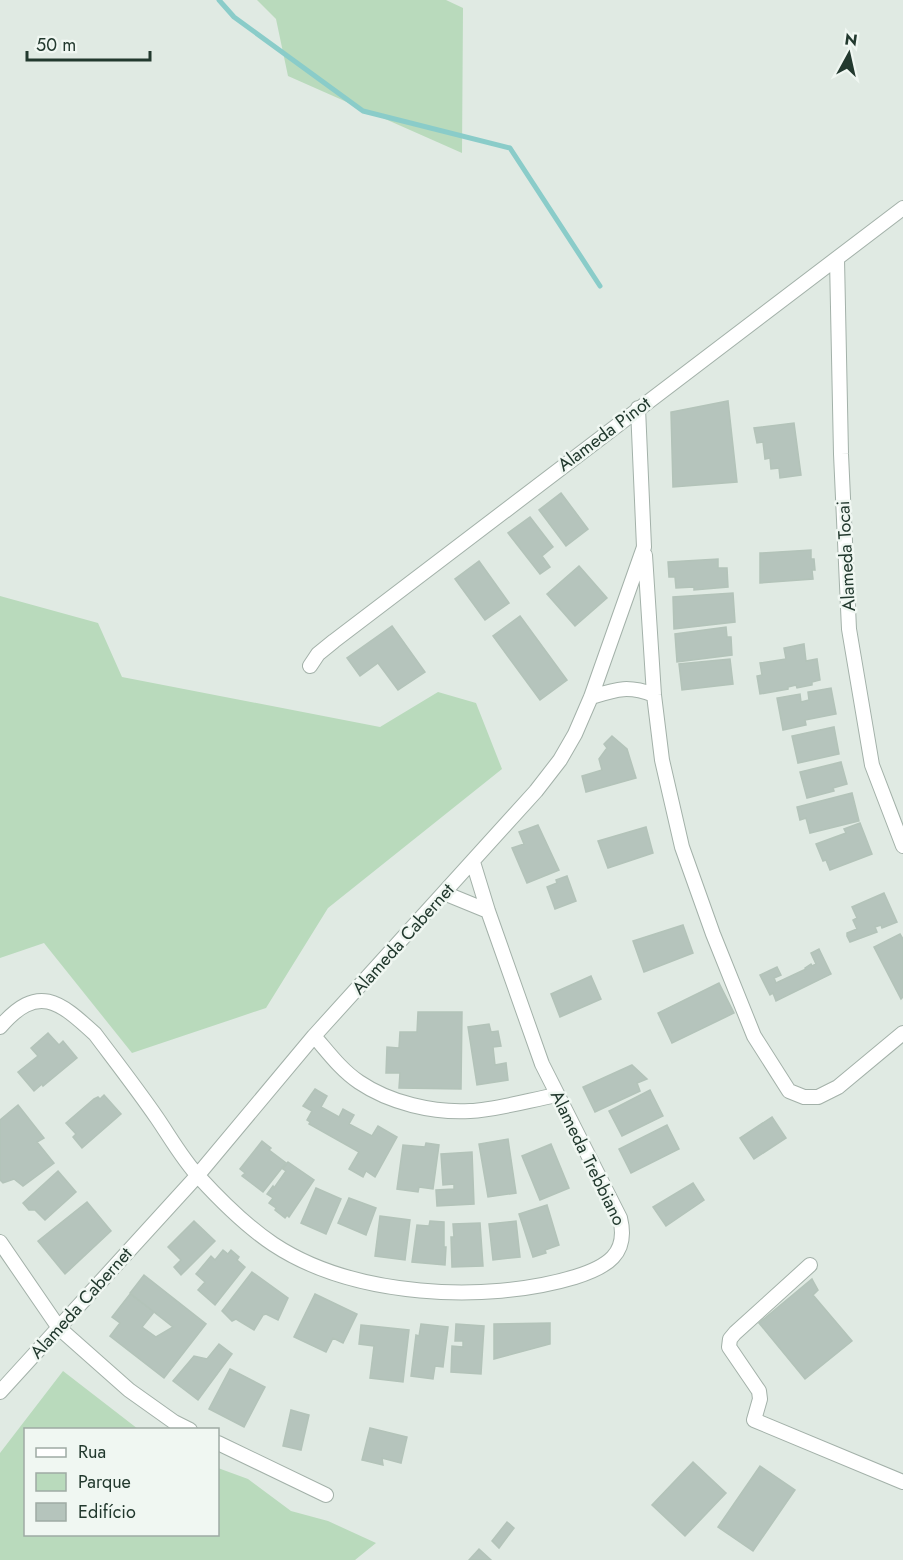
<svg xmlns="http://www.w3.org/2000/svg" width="903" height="1560" font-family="Jost,sans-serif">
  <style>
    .green { fill: #b9dabc }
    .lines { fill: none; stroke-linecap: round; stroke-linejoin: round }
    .stream { stroke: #8accc9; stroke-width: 5 }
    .building { fill: #b5c4bc; stroke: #b3c3b9; stroke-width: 1.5 }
    .street-casing { stroke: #a3b1a9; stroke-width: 16 }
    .street { stroke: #fff; stroke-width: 14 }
    .labels { text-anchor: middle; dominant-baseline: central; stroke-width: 5; stroke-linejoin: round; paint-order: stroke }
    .street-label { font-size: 18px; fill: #22392e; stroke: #f0f7f2 }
  </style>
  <rect width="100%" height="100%" fill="#e0eae3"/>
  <path class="green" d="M 257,0 L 446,0 L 463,8 L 462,153 L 288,76 L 276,19 Z
    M 0,596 L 98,623 L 122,677 L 380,727 L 438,692 L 476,703 L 502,769 L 328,908 L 266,1008 L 132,1053 L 44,943 L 0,958 Z
    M 63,1371 L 138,1429 L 26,1430 L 26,1534 L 218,1534 L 218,1468 L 248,1479 L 291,1511 L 328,1521 L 376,1543 L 355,1560 L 0,1560 L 0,1453 Z"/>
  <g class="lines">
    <path class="stream" d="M 219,0 L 234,17 L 363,111 L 510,148 L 600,286"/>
  </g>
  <path class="building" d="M 728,401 L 737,482 L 673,487 L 671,412 Z
    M 794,423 L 801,475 L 780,478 L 779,468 L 771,469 L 770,458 L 765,459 L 763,442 L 757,443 L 754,428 Z
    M 561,493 L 588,529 L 566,546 L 539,510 Z
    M 530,517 L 553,547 L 542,556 L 550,567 L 540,574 L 508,533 Z
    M 811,550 L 811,559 L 814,559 L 815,570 L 812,570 L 813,579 L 760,583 L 760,553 Z
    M 718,559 L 718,568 L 727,568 L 728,587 L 694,590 L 694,587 L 676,588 L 675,577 L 669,577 L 668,562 Z
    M 479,561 L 509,603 L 485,620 L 455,579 Z
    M 579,566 L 607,598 L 575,626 L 547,594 Z
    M 733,593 L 735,622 L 674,629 L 673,597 Z
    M 520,616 L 567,680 L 540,700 L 493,636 Z
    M 392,626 L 425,672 L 398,690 L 378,663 L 360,676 L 347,658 Z
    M 726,627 L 727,637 L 731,637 L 732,655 L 677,662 L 675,634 Z
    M 804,644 L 806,661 L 817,659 L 820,680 L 812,682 L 812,685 L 797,688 L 796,685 L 788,687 L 788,689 L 760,694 L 757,676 L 762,675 L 760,663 L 786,659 L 784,648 Z
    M 730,659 L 733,684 L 682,690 L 679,664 Z
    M 831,688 L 836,714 L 805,720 L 806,725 L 783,730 L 777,698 L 800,694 L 801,702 L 809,700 L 808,692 Z
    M 834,727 L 839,754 L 798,763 L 792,736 Z
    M 612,736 L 627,749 L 636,778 L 586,792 L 582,776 L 602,770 L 599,759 L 607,748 L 604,744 Z
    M 841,762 L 847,784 L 833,788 L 834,791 L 807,798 L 800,772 Z
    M 852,793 L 859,821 L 810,833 L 806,818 L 800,820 L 797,807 Z
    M 860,823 L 872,854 L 830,870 L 826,860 L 823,861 L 816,844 L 846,833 L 844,829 Z
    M 538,825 L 559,870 L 527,883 L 512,848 L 524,844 L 519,832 Z
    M 646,827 L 653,853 L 608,868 L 598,841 Z
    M 567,876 L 576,901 L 555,909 L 547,887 L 557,883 L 556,880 Z
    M 884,893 L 897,922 L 882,928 L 881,925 L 875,927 L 877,932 L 850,942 L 847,936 L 847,933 L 857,929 L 853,920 L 857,918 L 852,907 Z
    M 683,925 L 693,953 L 644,972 L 633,941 Z
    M 900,934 L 903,939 L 903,997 L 901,999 L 874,947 Z
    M 819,949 L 831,974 L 776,1001 L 773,993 L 770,995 L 760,975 L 777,967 L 781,975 L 774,978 L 776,983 L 806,969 L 805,968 L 811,964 L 812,966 L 816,964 L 811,953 Z
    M 591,976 L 601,999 L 560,1017 L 551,994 Z
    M 719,983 L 734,1013 L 672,1043 L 658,1013 Z
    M 418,1012 L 462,1012 L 461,1089 L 399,1088 L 400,1073 L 386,1073 L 387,1047 L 399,1048 L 400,1032 L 417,1032 Z
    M 489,1024 L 491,1032 L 498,1031 L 501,1046 L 493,1047 L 495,1065 L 506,1063 L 508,1080 L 477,1085 L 468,1027 Z
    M 48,1033 L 59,1045 L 63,1041 L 77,1058 L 43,1086 L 42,1084 L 34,1091 L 18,1072 L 38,1056 L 31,1048 Z
    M 632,1065 L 647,1079 L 637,1083 L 640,1091 L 595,1112 L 583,1087 Z
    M 315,1089 L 327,1096 L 321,1107 L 339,1117 L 343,1109 L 354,1115 L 349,1124 L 372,1136 L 378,1126 L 397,1137 L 375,1177 L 366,1171 L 363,1177 L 349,1169 L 359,1152 L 309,1124 L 310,1122 L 307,1120 L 312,1111 L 303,1106 Z
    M 650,1090 L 663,1116 L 622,1136 L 609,1111 Z
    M 104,1095 L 121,1114 L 82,1148 L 73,1137 L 76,1134 L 66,1123 L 94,1099 L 98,1097 L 100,1099 Z
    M 18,1105 L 44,1138 L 37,1142 L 54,1163 L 23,1186 L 14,1179 L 3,1183 L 0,1180 L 0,1120 Z
    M 772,1117 L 786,1138 L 754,1159 L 740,1138 Z
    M 667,1125 L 679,1149 L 631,1173 L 619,1149 Z
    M 508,1139 L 516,1193 L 488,1197 L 479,1144 Z
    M 262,1141 L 271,1148 L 269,1150 L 286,1163 L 263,1192 L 242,1176 L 245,1173 L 240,1169 Z
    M 426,1143 L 439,1145 L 433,1189 L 419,1187 L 418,1192 L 397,1189 L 403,1145 L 425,1147 Z
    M 551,1144 L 569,1188 L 540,1200 L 522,1156 Z
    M 472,1152 L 474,1204 L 437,1206 L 436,1190 L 454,1189 L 454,1184 L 443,1185 L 441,1154 Z
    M 288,1162 L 314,1180 L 289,1217 L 287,1215 L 285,1218 L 275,1210 L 276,1208 L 269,1203 L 273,1198 L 267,1194 L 273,1186 L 274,1188 L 286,1171 L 283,1169 Z
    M 58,1171 L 76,1192 L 45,1220 L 35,1210 L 29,1210 L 23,1203 Z
    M 693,1183 L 704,1200 L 666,1226 L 653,1207 Z
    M 316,1188 L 341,1199 L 326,1234 L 301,1223 Z
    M 349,1198 L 376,1208 L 366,1235 L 338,1223 Z
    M 87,1202 L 111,1231 L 65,1274 L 38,1241 Z
    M 547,1205 L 559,1245 L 545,1250 L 546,1253 L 533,1257 L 519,1214 Z
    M 380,1216 L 410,1220 L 405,1260 L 375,1256 Z
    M 194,1221 L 215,1241 L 181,1275 L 174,1267 L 181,1260 L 168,1247 Z
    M 430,1221 L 444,1222 L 444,1247 L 446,1247 L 445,1265 L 412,1262 L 417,1225 L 429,1226 Z
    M 516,1221 L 520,1257 L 493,1260 L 489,1224 Z
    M 480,1223 L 483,1266 L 452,1267 L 451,1237 L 454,1237 L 453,1224 Z
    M 223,1250 L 228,1254 L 231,1250 L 239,1257 L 237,1260 L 245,1267 L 215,1305 L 198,1290 L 205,1282 L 196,1274 L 211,1256 L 215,1260 Z
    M 252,1272 L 288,1298 L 278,1320 L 266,1314 L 263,1315 L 254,1330 L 236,1319 L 232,1321 L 222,1311 Z
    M 144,1275 L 206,1324 L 164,1378 L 110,1336 L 120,1323 L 112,1317 L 130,1294 L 154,1312 L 142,1327 L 156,1337 L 173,1327 L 130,1293 Z
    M 812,1279 L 818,1290 L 813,1295 L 852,1341 L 805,1379 L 759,1323 Z
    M 315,1294 L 357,1314 L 343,1343 L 333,1338 L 326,1352 L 294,1337 Z
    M 550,1323 L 550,1344 L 494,1359 L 494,1324 Z
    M 421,1324 L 448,1327 L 443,1367 L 435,1366 L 433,1379 L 411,1376 L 416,1335 L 419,1336 Z
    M 456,1324 L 484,1326 L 481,1374 L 451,1372 L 452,1346 L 463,1347 L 463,1341 L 455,1341 Z
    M 361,1325 L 409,1330 L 403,1382 L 370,1378 L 374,1346 L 359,1344 Z
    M 219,1344 L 232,1354 L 198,1400 L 173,1381 L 194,1356 L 207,1359 Z
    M 230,1369 L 265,1387 L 244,1427 L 209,1409 Z
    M 291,1410 L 309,1415 L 301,1450 L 283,1446 Z
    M 370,1428 L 407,1437 L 401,1463 L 382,1458 L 383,1465 L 362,1460 Z
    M 693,1462 L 726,1493 L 685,1536 L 652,1505 Z
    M 760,1466 L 795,1490 L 753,1551 L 718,1527 Z
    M 507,1522 L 514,1528 L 499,1548 L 492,1541 Z
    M 479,1549 L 491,1560 L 469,1560 Z"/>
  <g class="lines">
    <g class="street-casing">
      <path id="street" d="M 837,259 L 841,454 L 849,629 L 872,765 L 903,846
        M 645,555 L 654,695 L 662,760 L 682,847 L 713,934 L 754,1036 L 789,1091 L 804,1097 L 818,1097 L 838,1087 L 903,1033
        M 310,666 L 318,654 L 334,641 L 903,208
        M 591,697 C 617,689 628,685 654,695
        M 444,893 L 488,911
        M 0,1027 C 38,983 59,1001 95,1034 C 116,1062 137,1089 157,1118 C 170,1137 183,1160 199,1177 C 221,1201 246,1226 273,1244 C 353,1297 485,1304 575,1277 C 607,1267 629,1254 620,1218 L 542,1064 L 488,911 L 473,862
        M 314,1036 C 328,1052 341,1070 359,1082 C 390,1103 433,1113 470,1111 C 496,1110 530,1100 557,1095
        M 0,1242 L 59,1328 L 129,1390 L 174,1422 L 190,1430
        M 810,1265 L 735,1333 L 730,1339 L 729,1347 L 759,1391 L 760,1399 L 754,1420 L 903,1482
        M 0,1392 L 197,1176 L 314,1036 L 536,791 L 560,760 L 575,734 L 591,697 L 644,547 L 638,408
        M 218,1443 L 326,1495"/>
    </g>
    <use href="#street" class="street"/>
  </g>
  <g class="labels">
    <g class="street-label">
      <text transform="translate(604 434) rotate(-37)">Alameda Pinot</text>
      <text transform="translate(846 556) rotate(-93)">Alameda Tocai</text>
      <text transform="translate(403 939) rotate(-48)">Alameda Cabernet</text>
      <text transform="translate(588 1158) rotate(64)">Alameda Trebbiano</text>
      <text transform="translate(81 1303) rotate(-48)">Alameda Cabernet</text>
    </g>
  </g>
  <rect x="24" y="1428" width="195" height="108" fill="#f0f7f2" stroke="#9eaba4" stroke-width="1.5"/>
  <rect x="36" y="1448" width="30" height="9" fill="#ffffff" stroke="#9eaba4" stroke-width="1.5"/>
  <text x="78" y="1458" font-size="18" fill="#22392e">Rua</text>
  <rect x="36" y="1473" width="30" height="18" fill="#b9dabc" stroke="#9eaba4" stroke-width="1.5"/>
  <text x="78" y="1488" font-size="18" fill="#22392e">Parque</text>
  <rect x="36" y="1503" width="30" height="18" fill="#b5c4bc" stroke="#9eaba4" stroke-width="1.5"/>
  <text x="78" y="1518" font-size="18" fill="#22392e">Edifício</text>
  <g transform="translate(849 54) rotate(8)" stroke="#f0f7f2" stroke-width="4.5" paint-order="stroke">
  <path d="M0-4.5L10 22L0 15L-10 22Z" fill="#22392e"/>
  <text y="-9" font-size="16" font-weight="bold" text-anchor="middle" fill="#22392e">N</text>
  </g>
  <path d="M27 51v9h123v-9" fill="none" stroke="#22392e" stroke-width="3"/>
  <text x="36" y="51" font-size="18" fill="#22392e" stroke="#f0f7f2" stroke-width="4.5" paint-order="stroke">50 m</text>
</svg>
